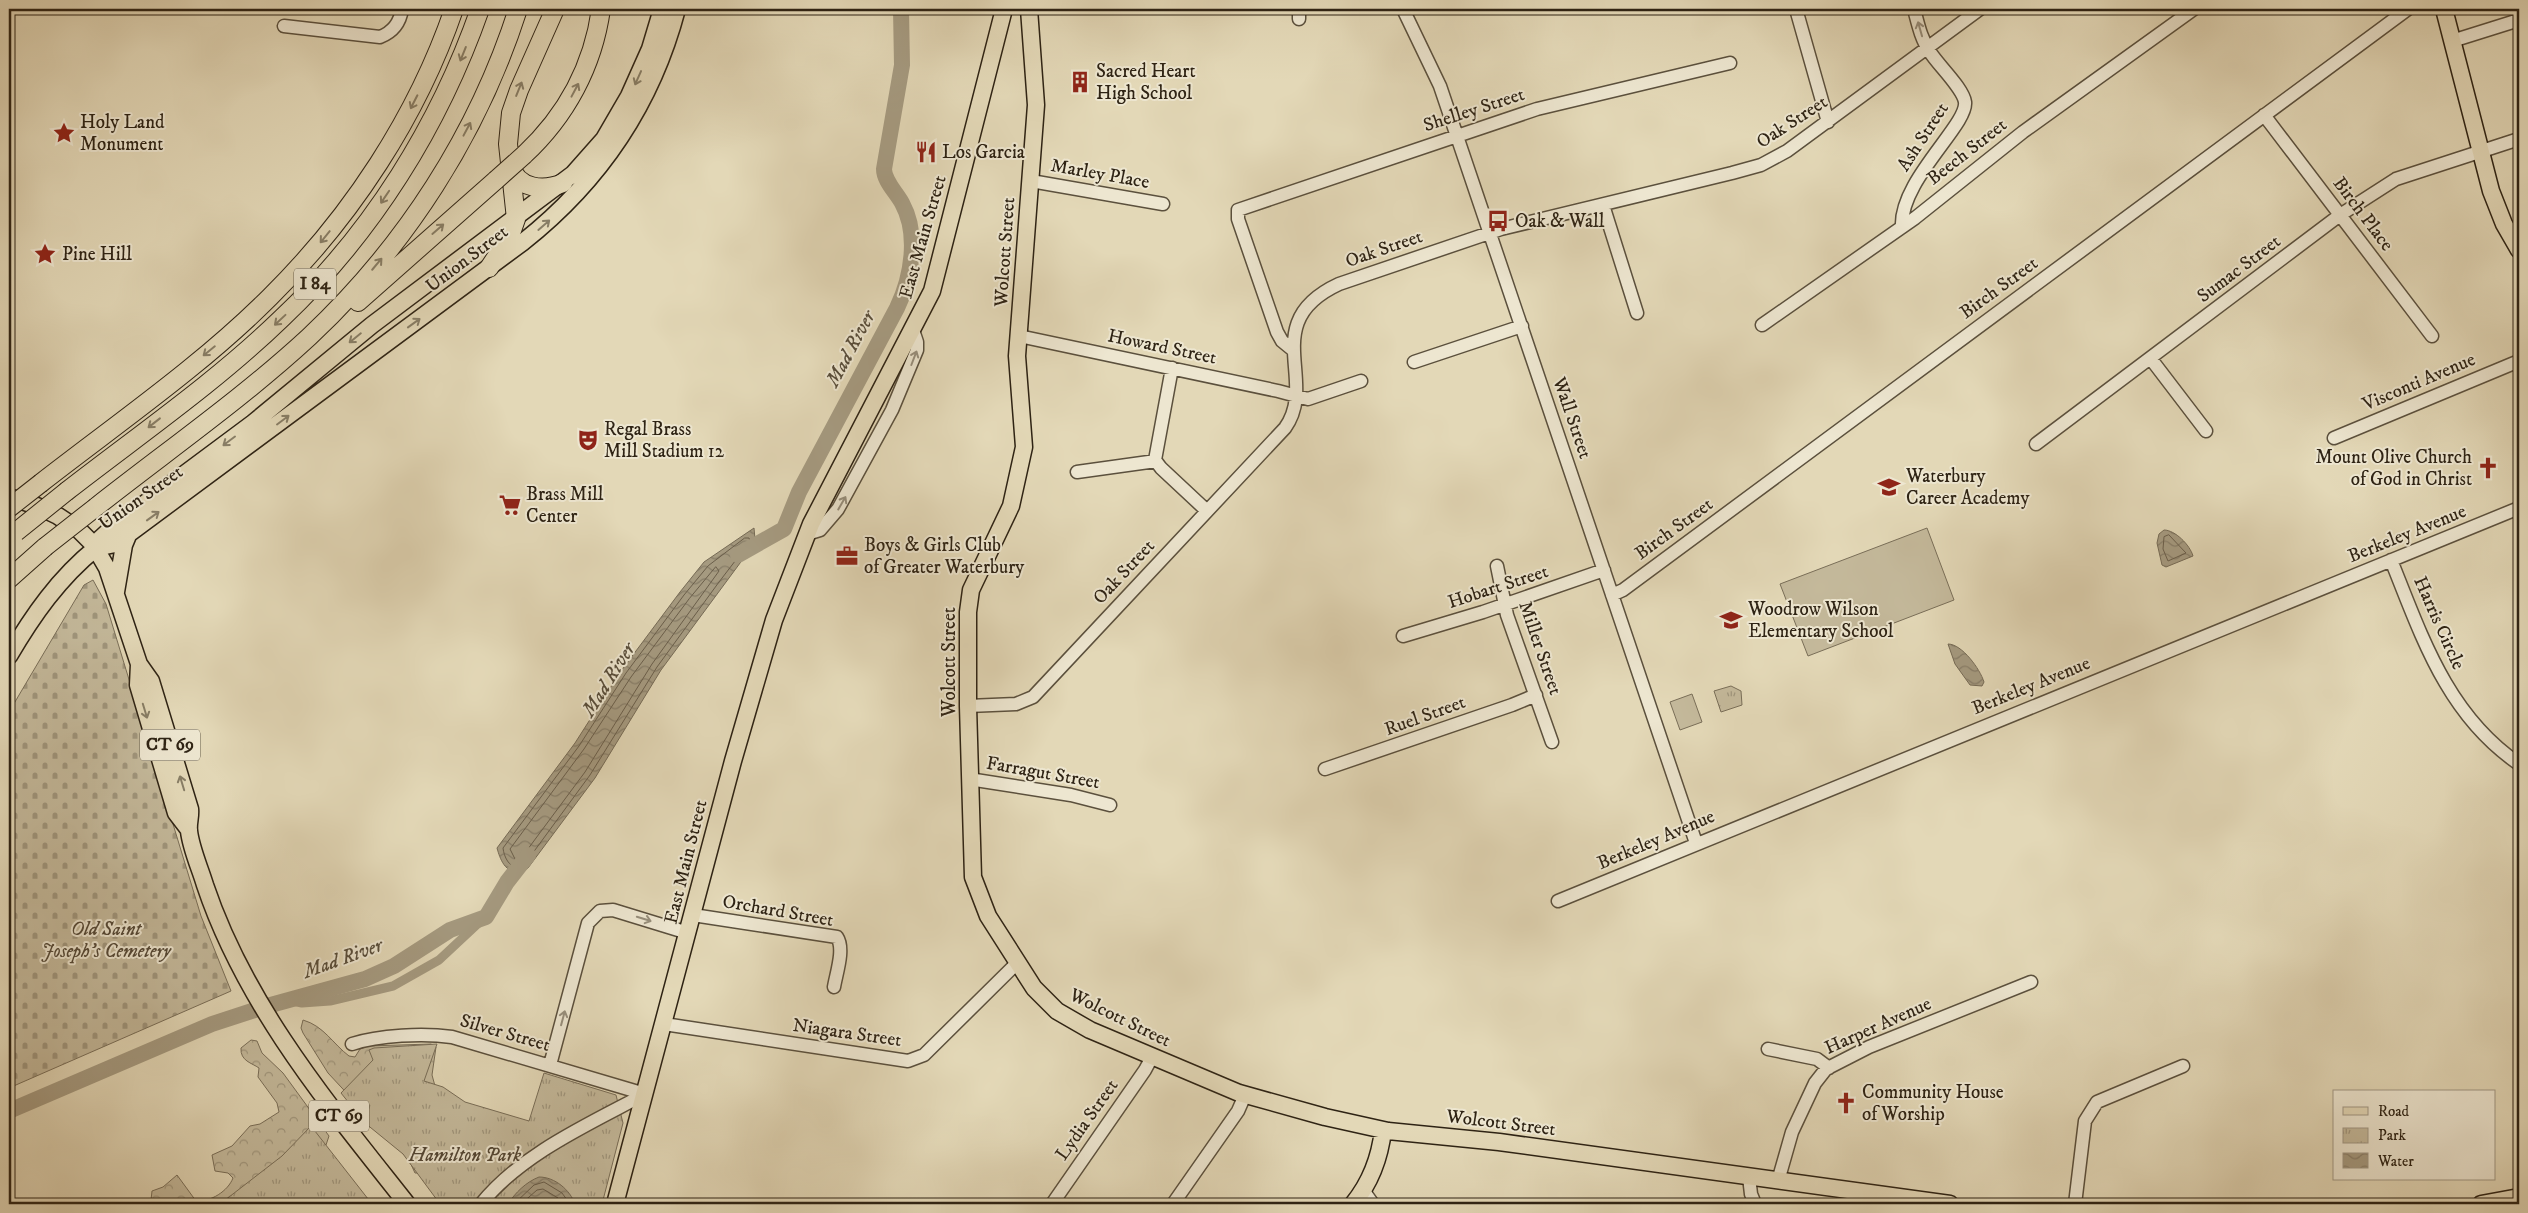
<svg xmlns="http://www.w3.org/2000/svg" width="2528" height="1213" font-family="'IM FELL DW Pica',serif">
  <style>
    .forest { fill: url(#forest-crowns); stroke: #796e58 }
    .cemetery { fill: url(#cemetery-stones); stroke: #796e58 }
    .park { fill: url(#park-tufts); stroke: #796e58 }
    .pitch { fill: #c4b99b; stroke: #796e58 }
    .water { fill: url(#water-waves); stroke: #756a55 }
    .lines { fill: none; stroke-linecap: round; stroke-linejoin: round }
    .shore { stroke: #6a5e4a; stroke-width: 1 }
    .canal { stroke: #a59a80; stroke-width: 9 }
    .river { stroke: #a59a80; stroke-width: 16 }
    .minor-casing { stroke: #5b503d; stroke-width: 15 }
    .major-casing { stroke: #2e2314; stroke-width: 19 }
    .highway-casing { stroke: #2e2314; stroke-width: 20 }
    .minor { stroke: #ede6d0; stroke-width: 12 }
    .major { stroke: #e3d8b7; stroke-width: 16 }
    .highway { stroke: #e3d8b7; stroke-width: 18 }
    .highway-bridge-casing { stroke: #2e2314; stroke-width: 20; stroke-linecap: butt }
    .highway-bridge { stroke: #e3d8b7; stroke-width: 18 }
    .oneway { stroke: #978e7b }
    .oneway2 { stroke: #887e66 }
    .labels { text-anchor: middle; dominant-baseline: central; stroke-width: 4; stroke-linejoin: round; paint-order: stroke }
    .shield { fill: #ede6d0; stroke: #675e4c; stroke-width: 1 }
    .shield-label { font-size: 18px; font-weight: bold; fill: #2e2314 }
    .poi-label { font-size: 19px; fill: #2e2314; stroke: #ede6d0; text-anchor: start }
    .street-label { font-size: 19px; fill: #2e2314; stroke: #ede6d0 }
    .park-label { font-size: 19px; font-style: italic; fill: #544836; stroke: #ede6d0 }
    .water-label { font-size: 20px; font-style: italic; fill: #584d3a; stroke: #ede6d0 }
  </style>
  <defs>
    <pattern id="forest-crowns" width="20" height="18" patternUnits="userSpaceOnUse" patternTransform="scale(1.25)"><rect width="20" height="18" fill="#c4b99b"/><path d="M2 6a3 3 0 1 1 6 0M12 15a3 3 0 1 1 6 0" fill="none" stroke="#a0967d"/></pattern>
    <pattern id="cemetery-stones" width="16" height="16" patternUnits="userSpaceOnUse" patternTransform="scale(1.25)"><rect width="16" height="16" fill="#c4b99b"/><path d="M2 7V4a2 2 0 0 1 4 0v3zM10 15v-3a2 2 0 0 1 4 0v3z" fill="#a0967d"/></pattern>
    <pattern id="park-tufts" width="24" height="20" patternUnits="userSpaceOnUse" patternTransform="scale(1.25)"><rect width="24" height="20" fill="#c4b99b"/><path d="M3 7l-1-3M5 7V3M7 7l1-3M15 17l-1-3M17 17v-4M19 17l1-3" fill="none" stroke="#a0967d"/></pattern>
    <pattern id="water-waves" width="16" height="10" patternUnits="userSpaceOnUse" patternTransform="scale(1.25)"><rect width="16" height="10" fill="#a59a80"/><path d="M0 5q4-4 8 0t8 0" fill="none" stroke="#877d68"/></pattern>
  </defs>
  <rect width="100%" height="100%" fill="#e3d8b7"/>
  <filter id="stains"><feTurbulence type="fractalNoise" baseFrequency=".004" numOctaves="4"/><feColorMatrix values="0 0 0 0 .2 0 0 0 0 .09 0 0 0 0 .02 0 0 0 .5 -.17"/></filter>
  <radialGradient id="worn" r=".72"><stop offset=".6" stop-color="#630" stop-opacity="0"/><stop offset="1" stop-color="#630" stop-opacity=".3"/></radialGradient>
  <path class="forest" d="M 303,1020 C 324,1026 333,1044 349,1056 L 355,1057 L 360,1049 L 368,1046 L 431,1044 L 436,1047 L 432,1075 L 435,1086 L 422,1173 L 415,1173 L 409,1160 L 328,1073 L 303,1033 L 301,1028 Z
    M 251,1040 L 257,1041 L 262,1053 L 283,1073 L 329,1136 L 326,1145 L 260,1204 L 147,1204 L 151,1200 L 152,1191 L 163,1187 L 177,1175 L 196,1201 C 211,1202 228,1191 233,1178 L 228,1173 L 215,1171 L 212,1155 L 232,1146 L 250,1126 L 260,1124 L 279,1112 L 277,1103 L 258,1077 L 259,1068 C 252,1063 240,1061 241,1048 Z"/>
  <path class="cemetery" d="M 93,580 L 106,604 L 201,916 L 231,991 L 9,1088 L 9,712 L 84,585 Z"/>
  <path class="park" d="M 1731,686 L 1741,691 L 1742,705 L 1721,712 L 1714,691 Z
    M 437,1044 L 424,1081 L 443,1087 L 465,1102 L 529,1121 L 544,1073 L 616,1095 L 623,1123 L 602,1204 L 440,1204 L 403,1154 L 365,1123 L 341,1093 L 373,1060 L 369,1050 L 374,1048 Z
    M 311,1126 L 372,1204 L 220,1204 L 282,1156 Z"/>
  <path class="pitch" d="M 1927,528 L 1954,600 L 1808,656 L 1780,584 Z
    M 1692,694 L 1702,722 L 1680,730 L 1670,702 Z"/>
  <path class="water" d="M 754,528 L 755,539 L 759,547 L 746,555 L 661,670 L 595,778 L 528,868 L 520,873 C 505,873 500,859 497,848 L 575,743 L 621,671 L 680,592 L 704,562 Z
    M 2164,530 C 2175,530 2190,545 2193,556 L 2166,567 L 2162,565 L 2157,543 L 2159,534 Z
    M 1948,644 C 1962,644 1980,669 1984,682 L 1982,686 L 1970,685 L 1955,664 Z
    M 539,1177 C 555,1177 570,1190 575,1204 L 508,1204 C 515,1193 526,1182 539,1177 Z"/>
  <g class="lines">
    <path class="shore" d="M 2169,535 L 2186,553 L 2168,561 L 2163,549 L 2164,537 Z
      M 745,538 L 749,538 L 751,545 L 742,552 L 719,582 L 657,667 L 590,775 L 524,865 L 518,868 C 509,867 504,857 503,848 L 579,746 L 626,673 L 684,595 L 708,566 Z
      M 716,567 L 719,571 L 652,664 L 585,772 L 519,861 L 516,861 L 510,849 L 584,749 L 631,677 L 689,599 Z
      M 514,1204 L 534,1185 L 544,1182 L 562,1193 L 570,1204
      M 521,1204 L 537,1190 L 543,1189 L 558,1198 L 563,1204"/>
    <path class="canal" d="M 288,1000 L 302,1003 L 330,1001 L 393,986 L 439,960 L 484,918"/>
    <path class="river" d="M 738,555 L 784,529 L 799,492 L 897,308 C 912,277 919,234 902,203 C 896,192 884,181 884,169 L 902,65 L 901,9
      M 9,1111 L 212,1024 L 267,1006 L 365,979 L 394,966 L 450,930 L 486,917 L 507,882 L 528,855"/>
    <g class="minor-casing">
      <path id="minor" d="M 1403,9 L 1440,86 L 1696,843
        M 1796,9 L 1828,122
        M 1299,19 L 1299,9
        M 284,26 L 380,37 C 393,32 400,23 402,9
        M 2452,41 L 2519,20
        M 2264,115 L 2432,336
        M 1031,181 L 1163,204
        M 1603,205 L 1637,313
        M 1902,227 C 1899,181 1968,125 1965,102 C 1963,88 1938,65 1930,52 C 1921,39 1918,24 1914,9
        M 1762,325 L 1915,218 L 2023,132 L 2194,9
        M 1019,336 L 1278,391 L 1308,399 L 1361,381
        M 1293,350 L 1282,341 L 1277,332 L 1238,219 L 1238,210 L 1537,109 L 1730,63
        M 2151,359 L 2206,431
        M 1414,362 L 1522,326
        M 1172,368 L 1155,460 L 1161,468 L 1207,511
        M 2334,438 L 2519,361
        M 2036,444 L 2340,215 L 2396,179 L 2519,139
        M 1077,472 L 1156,461
        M 807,534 L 820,530 L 838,509 L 892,410 L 917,350 L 917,342 L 913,330
        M 2391,560 C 2422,637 2447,715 2519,764
        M 1497,566 L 1507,615 L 1552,742
        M 1612,595 L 1623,590 L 2408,9
        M 1403,636 L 1483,612 L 1604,570
        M 968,706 L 1016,704 L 1033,697 L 1285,428 C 1319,381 1257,322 1339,284 L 1501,229 L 1732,173 L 1761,165 L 1787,151 L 1980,9
        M 1325,769 L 1512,705 L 1536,695
        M 969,779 L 1071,795 L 1110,805
        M 1558,901 L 2519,508
        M 693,915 L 837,937 C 845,949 836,974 834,987
        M 664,1024 L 908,1061 L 924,1055 L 1017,963
        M 352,1044 C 379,1035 424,1033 452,1037 L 645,1094
        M 1768,1049 L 1817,1059 L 1829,1068
        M 550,1065 L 588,923 L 600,911 L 613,910 L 688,933
        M 1749,1177 L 1751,1194 L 1755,1204
        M 1778,1181 L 1792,1132 L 1815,1083 L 1826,1069 L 1869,1047 L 2031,982
        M 1363,1190 L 1373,1204
        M 481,1204 C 521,1154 589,1124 645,1094
        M 1052,1204 L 1145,1070 L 1152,1057
        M 1173,1204 L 1238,1111 L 1245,1095
        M 2075,1204 L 2085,1121 L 2097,1102 L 2183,1066"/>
    </g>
    <g class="major-casing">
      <path id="major" d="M 1029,9 L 1036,105 L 1017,356 L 1024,447 L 1011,506 L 971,590 L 968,612 L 968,706 L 973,877 L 988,916 L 1034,988 L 1057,1011 L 1090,1030 L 1239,1093 L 1325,1117 L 1388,1131 L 1499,1142 L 1950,1204
        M 2444,9 L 2491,191 L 2504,224 L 2519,250
        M 9,497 L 37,506 L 58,516 L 79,530 L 93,544 L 107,568 L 139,664 L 151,681 L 190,809 C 191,816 188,823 189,831 C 191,849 200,868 205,885 C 246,1007 329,1105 407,1204
        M 96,548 L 115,544 L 523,242 C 599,182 652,104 677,9
        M 96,548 L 100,539 L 112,528 L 253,423 L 372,325 L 573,174 L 604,139 L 629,96 L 650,49 L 662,9
        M 116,592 L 124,545 L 129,533
        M 9,656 C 33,615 59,578 96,548
        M 139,664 L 138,685 L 176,813 L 189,830
        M 615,1204 L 733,761 L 774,620 L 811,524 L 932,291 L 1004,9
        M 1353,1204 C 1370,1183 1380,1157 1383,1130
        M 2481,1204 L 2519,1197"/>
    </g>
    <g class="highway-casing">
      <path id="highway" d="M 524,155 C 566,116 593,66 601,9
        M 510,165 C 518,190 544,191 563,183
        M 489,268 L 510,236 L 516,219 L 508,144 L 511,113 L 519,90 L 555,9
        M 358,302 L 496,180
        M 41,483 C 118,423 201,366 270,297 C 351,217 417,117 454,9
        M 67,491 C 139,435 216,382 282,318 C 372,233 439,126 480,9
        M 96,507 C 167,451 243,398 309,337 C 405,247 478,134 518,9
        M 9,579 L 45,547"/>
    </g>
    <use href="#minor" class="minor"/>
    <use href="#major" class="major"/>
    <use href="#highway" class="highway"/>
    <g class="highway-bridge-casing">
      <path id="highway-bridge" d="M 496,180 L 524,155
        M 9,508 L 41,483
        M 16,532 L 67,491
        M 45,547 L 96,507"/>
    </g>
    <use href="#highway-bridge" class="highway-bridge"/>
  </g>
  <defs><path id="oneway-shaft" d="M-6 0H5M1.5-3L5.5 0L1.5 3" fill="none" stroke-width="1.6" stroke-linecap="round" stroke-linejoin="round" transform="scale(1.25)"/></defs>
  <g class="oneway">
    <use href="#oneway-shaft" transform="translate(1920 29) rotate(-106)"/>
    <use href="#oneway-shaft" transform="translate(914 358) rotate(-69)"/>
    <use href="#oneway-shaft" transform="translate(842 503) rotate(-60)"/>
    <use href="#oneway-shaft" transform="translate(644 919) rotate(17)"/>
    <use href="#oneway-shaft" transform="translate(563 1018) rotate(-75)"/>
  </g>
  <g class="oneway2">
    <use href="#oneway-shaft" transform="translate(463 54) rotate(112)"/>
    <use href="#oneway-shaft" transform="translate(638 78) rotate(114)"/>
    <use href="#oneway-shaft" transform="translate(519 89) rotate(-68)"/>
    <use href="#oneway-shaft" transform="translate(575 90) rotate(-62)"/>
    <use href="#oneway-shaft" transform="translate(414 102) rotate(117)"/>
    <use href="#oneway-shaft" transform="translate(467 129) rotate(-62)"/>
    <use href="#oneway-shaft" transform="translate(385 197) rotate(124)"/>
    <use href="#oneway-shaft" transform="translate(544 225) rotate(-41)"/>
    <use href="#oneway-shaft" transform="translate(438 229) rotate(-41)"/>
    <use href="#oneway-shaft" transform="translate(325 237) rotate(129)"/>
    <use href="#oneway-shaft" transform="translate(377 264) rotate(-50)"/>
    <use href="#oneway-shaft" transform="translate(280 320) rotate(137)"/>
    <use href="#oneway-shaft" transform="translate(414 323) rotate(-36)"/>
    <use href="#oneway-shaft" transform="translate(355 338) rotate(141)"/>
    <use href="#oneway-shaft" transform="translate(209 351) rotate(141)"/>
    <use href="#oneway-shaft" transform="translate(283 420) rotate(-37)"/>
    <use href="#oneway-shaft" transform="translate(154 423) rotate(142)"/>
    <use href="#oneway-shaft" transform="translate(229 441) rotate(143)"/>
    <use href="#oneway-shaft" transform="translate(153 516) rotate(-36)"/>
    <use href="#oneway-shaft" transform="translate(145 711) rotate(73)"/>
    <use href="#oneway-shaft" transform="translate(182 783) rotate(-107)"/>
  </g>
  <defs>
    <g id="building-bare" transform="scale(1.725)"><path d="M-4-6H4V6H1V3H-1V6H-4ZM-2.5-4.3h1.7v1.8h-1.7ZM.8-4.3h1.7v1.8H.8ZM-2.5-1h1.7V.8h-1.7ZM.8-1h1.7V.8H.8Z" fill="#8f2418" stroke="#ede6d0" stroke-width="2.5" paint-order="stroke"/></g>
    <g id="sight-bare" transform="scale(1.725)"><path d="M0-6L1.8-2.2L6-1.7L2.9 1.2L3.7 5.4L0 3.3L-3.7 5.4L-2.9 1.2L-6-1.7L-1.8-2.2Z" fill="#8f2418" stroke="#ede6d0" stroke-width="2.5" paint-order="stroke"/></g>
    <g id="restaurant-bare" transform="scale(1.725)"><path d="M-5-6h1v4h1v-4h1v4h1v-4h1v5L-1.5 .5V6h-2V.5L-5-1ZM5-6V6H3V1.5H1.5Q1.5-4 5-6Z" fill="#8f2418" stroke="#ede6d0" stroke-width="2.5" paint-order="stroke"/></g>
    <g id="bus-bare" transform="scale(1.725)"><path d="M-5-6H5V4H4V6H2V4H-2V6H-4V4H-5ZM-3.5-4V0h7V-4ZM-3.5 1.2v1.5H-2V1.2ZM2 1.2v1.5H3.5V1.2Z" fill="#8f2418" stroke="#ede6d0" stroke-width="2.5" paint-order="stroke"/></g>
    <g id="theatre-bare" transform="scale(1.725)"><path d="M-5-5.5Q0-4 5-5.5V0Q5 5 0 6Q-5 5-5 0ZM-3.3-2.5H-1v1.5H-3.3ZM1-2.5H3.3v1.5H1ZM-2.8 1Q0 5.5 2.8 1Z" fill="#8f2418" stroke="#ede6d0" stroke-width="2.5" paint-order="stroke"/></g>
    <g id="church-bare" transform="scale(1.725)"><path d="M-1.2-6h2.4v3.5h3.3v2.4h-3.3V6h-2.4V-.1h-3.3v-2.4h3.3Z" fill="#8f2418" stroke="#ede6d0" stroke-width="2.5" paint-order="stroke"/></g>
    <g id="school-bare" transform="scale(1.725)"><path d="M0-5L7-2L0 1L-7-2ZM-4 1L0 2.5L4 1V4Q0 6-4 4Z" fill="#8f2418" stroke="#ede6d0" stroke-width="2.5" paint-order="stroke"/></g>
    <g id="supermarket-bare" transform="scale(1.725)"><path d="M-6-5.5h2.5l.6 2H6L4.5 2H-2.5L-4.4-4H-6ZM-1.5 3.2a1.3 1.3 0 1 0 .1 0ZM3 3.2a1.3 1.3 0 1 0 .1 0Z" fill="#8f2418" stroke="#ede6d0" stroke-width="2.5" paint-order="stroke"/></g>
    <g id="office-bare" transform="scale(1.725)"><path d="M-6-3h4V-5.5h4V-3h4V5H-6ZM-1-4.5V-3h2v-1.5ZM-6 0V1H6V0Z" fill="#8f2418" stroke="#ede6d0" stroke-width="2.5" paint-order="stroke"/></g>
  </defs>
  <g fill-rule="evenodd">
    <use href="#building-bare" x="1080" y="82"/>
    <use href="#sight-bare" x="64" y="133"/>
    <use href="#restaurant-bare" x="926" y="152"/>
    <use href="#bus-bare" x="1498" y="221"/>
    <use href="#sight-bare" x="45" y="254"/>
    <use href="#theatre-bare" x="588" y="440"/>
    <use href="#church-bare" x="2488" y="468"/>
    <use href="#school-bare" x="1889" y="487"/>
    <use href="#supermarket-bare" x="510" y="505"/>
    <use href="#office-bare" x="847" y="556"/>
    <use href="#school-bare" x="1731" y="620"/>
    <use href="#church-bare" x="1846" y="1103"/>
  </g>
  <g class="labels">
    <g class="shield">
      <rect x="294" y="268.5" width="42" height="31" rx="4"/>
      <rect x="140" y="729.5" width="60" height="31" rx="4"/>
      <rect x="309" y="1100.5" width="60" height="31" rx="4"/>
    </g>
    <g class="shield-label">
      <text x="315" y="284">I 84</text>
      <text x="170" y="745">CT 69</text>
      <text x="339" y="1116">CT 69</text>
    </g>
    <g class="poi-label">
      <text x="1096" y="71">Sacred Heart<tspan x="1096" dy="22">High School</tspan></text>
      <text x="80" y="122">Holy Land<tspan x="80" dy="22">Monument</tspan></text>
      <text x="942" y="152">Los Garcia</text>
      <text x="1515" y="221">Oak &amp; Wall</text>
      <text x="62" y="254">Pine Hill</text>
      <text x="604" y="429">Regal Brass<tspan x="604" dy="22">Mill Stadium 12</tspan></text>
      <text x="2472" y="457" text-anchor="end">Mount Olive Church<tspan x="2472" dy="22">of God in Christ</tspan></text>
      <text x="1906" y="476">Waterbury<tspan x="1906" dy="22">Career Academy</tspan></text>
      <text x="526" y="494">Brass Mill<tspan x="526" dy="22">Center</tspan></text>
      <text x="864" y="545">Boys &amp; Girls Club<tspan x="864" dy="22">of Greater Waterbury</tspan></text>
      <text x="1748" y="609">Woodrow Wilson<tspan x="1748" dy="22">Elementary School</tspan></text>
      <text x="1862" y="1092">Community House<tspan x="1862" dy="22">of Worship</tspan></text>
    </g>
    <g class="street-label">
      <text transform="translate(1474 110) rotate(-18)">Shelley Street</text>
      <text transform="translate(1792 122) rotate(-33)">Oak Street</text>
      <text transform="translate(1923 137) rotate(-57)">Ash Street</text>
      <text transform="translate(1967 152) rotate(-38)">Beech Street</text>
      <text transform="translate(1100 174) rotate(10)">Marley Place</text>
      <text transform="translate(2363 214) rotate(53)">Birch Place</text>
      <text transform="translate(923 237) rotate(-74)">East Main Street</text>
      <text transform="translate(1384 249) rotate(-19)">Oak Street</text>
      <text transform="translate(1005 252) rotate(-86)">Wolcott Street</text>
      <text transform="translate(467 259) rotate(-37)">Union Street</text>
      <text transform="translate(2239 269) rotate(-37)">Sumac Street</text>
      <text transform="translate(1999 288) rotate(-36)">Birch Street</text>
      <text transform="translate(1162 347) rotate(12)">Howard Street</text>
      <text transform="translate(2419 382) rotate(-23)">Visconti Avenue</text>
      <text transform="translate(1572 418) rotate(71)">Wall Street</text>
      <text transform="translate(141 498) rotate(-35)">Union Street</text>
      <text transform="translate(1674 529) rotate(-36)">Birch Street</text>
      <text transform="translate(2407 534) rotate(-22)">Berkeley Avenue</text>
      <text transform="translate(1124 572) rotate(-47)">Oak Street</text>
      <text transform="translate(1498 587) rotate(-18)">Hobart Street</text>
      <text transform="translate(2439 623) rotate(66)">Harris Circle</text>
      <text transform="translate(1540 648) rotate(71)">Miller Street</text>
      <text transform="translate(949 662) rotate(-90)">Wolcott Street</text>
      <text transform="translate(2031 686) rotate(-22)">Berkeley Avenue</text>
      <text transform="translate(1425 716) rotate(-20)">Ruel Street</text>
      <text transform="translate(1043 773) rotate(10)">Farragut Street</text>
      <text transform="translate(1656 840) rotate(-23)">Berkeley Avenue</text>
      <text transform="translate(686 862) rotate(-76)">East Main Street</text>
      <text transform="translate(778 911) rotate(10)">Orchard Street</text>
      <text transform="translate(1120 1018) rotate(26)">Wolcott Street</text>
      <text transform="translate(1878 1026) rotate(-24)">Harper Avenue</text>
      <text transform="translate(505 1033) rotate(16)">Silver Street</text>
      <text transform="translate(847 1033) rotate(8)">Niagara Street</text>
      <text transform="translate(1087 1120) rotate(-55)">Lydia Street</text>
      <text transform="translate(1501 1123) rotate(7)">Wolcott Street</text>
    </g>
    <g class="park-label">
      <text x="106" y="929">Old Saint<tspan x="106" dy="22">Joseph's Cemetery</tspan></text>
      <text x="465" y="1155">Hamilton Park</text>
    </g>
    <g class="water-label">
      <text transform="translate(851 349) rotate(-62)">Mad River</text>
      <text transform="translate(609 680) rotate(-58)">Mad River</text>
      <text transform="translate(343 959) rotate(-20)">Mad River</text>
    </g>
  </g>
  <rect width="2528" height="1213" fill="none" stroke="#e3d8b7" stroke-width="30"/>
  <rect x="10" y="10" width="2508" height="1193" fill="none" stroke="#2e2314" stroke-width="2.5"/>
  <rect x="15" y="15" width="2498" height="1183" fill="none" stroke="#2e2314"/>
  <rect x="2333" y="1090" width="162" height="90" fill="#ede6d0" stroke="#a19885"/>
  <rect x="2343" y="1107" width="25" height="8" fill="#e3d8b7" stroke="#a19885"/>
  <text x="2378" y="1116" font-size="15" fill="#2e2314">Road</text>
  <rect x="2343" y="1128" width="25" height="15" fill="url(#park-tufts)" stroke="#a19885"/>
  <text x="2378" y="1140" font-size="15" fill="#2e2314">Park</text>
  <rect x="2343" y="1153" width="25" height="15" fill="url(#water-waves)" stroke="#a19885"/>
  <text x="2378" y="1166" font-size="15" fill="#2e2314">Water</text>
  <rect width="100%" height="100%" filter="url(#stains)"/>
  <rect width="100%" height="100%" fill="url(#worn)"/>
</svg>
